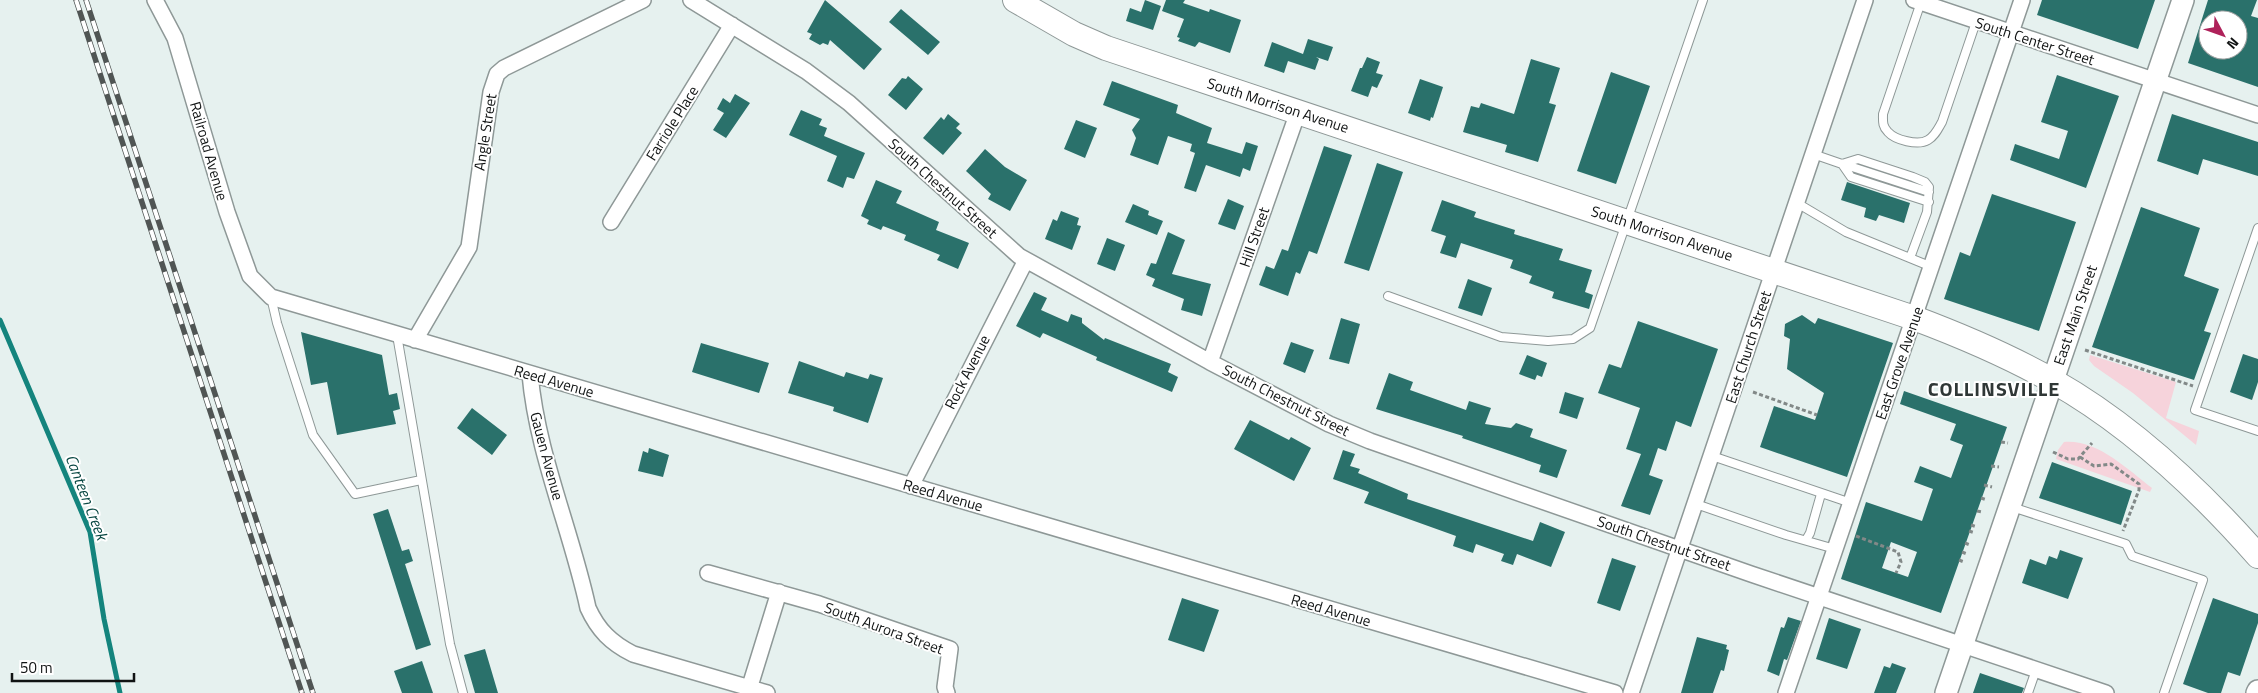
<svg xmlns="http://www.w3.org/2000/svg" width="2258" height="693" font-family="'Titillium Web',sans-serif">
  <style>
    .green { fill: #f6d3db }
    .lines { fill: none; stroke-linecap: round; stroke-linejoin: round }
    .stream { stroke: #14847d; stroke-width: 5 }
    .building { fill: #2a716b; fill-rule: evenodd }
    .lane-casing { stroke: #8e9897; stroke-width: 10 }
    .street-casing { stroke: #8e9897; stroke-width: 18 }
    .secondary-casing { stroke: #8e9897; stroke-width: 24 }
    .primary-casing { stroke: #8e9897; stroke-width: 26 }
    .path { stroke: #828988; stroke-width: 3; stroke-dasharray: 4 2.5; stroke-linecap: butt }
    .lane { stroke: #fff; stroke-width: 8 }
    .street { stroke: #fff; stroke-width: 15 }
    .secondary { stroke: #fff; stroke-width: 21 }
    .primary { stroke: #fff; stroke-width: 24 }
    .rail-casing { stroke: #505554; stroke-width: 5.5 }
    .rail { stroke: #fff; stroke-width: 4; stroke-dasharray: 11; stroke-linecap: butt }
    .labels { text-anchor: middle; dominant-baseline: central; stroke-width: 4; stroke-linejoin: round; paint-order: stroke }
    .street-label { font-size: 15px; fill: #101313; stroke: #fff }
    .water-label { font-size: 16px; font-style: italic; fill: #094843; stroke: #fff }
    .district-label { font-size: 20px; font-weight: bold; letter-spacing: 1px; fill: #2f3736; stroke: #fff }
  </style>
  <rect width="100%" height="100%" fill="#e6f1ef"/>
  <path class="green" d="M 2090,355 L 2176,382 L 2166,418 L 2199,431 L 2196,445 L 2133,393 L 2094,366 L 2089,360 Z
    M 2064,442 C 2097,439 2127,469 2152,488 L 2150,492 L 2056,459 L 2058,450 Z"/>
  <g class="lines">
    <path class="stream" d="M 0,320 L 90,532 L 104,619 L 120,693"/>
  </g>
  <path class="building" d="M 825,0 L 882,49 L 864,70 L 830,40 L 828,45 L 823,43 L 820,45 L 809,39 L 812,34 L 807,32 Z
    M 1145,0 L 1161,6 L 1153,30 L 1126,21 L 1130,8 L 1141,12 Z
    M 1166,0 L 1185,0 L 1183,3 L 1209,12 L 1210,9 L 1241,20 L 1230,53 L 1199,42 L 1195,47 L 1178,41 L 1180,38 L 1177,37 L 1184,19 L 1162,11 Z
    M 2042,0 L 2155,0 L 2138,49 L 2037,15 Z
    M 2208,0 L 2257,0 L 2251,16 L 2258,18 L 2258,87 L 2188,63 ZM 2208,20 L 2238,20 L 2238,50 L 2208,50 Z
    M 901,9 L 940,42 L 928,55 L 889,22 Z
    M 1308,39 L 1333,47 L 1328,61 L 1316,57 L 1319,59 L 1315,70 L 1288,61 L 1284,73 L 1264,66 L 1272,42 L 1303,54 Z
    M 1367,57 L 1380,62 L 1376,73 L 1383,75 L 1377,88 L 1372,86 L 1368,97 L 1351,91 L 1360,68 L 1362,68 Z
    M 1531,59 L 1560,68 L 1549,103 L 1556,105 L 1538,162 L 1505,152 L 1507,145 L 1463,132 L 1471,106 L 1479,108 L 1481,103 L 1514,114 Z
    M 1611,72 L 1650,86 L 1616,184 L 1577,171 Z
    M 2057,75 L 2119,96 L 2086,188 L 2010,160 L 2015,144 L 2059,159 L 2068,131 L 2041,122 Z
    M 908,76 L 923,89 L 906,110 L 888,95 L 902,78 L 906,79 Z
    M 1420,79 L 1443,87 L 1433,118 L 1431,117 L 1430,121 L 1408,113 Z
    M 1112,81 L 1178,105 L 1176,113 L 1212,128 L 1207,143 L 1242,154 L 1246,142 L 1258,146 L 1250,171 L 1243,168 L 1240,177 L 1206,165 L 1196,192 L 1184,188 L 1195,153 L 1190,151 L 1192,144 L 1168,136 L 1158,165 L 1130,155 L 1136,138 L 1132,130 L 1140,119 L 1103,105 Z
    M 735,94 L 750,103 L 726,138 L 713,130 L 724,113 L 717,109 L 723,98 L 730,103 Z
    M 801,110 L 822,119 L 819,125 L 827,128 L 824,136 L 865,153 L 854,179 L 847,177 L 843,188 L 827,181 L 837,156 L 789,135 Z
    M 948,114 L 960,124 L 956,128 L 962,133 L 943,155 L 923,138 L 941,117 L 944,120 Z
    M 2172,114 L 2258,142 L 2258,176 L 2203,159 L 2198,175 L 2157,161 Z
    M 1076,120 L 1097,128 L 1085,158 L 1064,149 Z
    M 1324,146 L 1352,155 L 1317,254 L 1309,251 L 1300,274 L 1296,272 L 1288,296 L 1259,285 L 1266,266 L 1274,269 L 1282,249 L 1288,251 Z
    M 985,149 L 1005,167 L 1027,180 L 1010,211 L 988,199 L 991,194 L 966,171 Z
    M 1377,163 L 1403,172 L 1369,271 L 1344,263 Z
    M 876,180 L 902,191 L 896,203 L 939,222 L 936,230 L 969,243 L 958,269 L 937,260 L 940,255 L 904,240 L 906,235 L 883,226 L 881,230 L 867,224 L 869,220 L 861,216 Z
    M 1847,182 L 1910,203 L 1904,223 L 1879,215 L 1876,221 L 1864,217 L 1866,208 L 1841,200 Z
    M 1992,194 L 2076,222 L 2039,331 L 1944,299 L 1960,252 L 1970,256 Z
    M 1228,199 L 1244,206 L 1235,230 L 1218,224 Z
    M 1442,200 L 1476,212 L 1474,217 L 1515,230 L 1514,234 L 1563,249 L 1559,260 L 1592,270 L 1585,292 L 1593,295 L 1589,309 L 1552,298 L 1554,292 L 1529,283 L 1532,276 L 1510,268 L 1513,260 L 1461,243 L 1456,258 L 1440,253 L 1446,236 L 1431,231 Z
    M 1133,204 L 1149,211 L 1148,215 L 1163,221 L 1157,235 L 1125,222 Z
    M 2141,207 L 2200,228 L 2184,276 L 2219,289 L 2204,331 L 2211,333 L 2194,380 L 2092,347 Z
    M 1061,211 L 1079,218 L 1077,225 L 1081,226 L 1072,250 L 1045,239 L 1053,219 L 1057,221 Z
    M 1168,232 L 1185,240 L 1172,274 L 1211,284 L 1202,316 L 1181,310 L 1184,299 L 1152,286 L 1155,279 L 1146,275 L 1151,263 L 1156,264 Z
    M 1107,238 L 1125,245 L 1115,271 L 1097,264 Z
    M 1468,279 L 1492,288 L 1482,316 L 1458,308 Z
    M 1034,292 L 1047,298 L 1041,310 L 1068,322 L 1071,314 L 1082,318 L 1082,323 L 1104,340 L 1105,338 L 1171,364 L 1168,372 L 1178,377 L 1172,392 L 1096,360 L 1097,357 L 1043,333 L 1040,338 L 1016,326 Z
    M 1802,315 L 1815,324 L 1818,318 L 1893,343 L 1847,477 L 1760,447 L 1774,406 L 1815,420 L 1824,393 L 1787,369 L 1790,339 L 1784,336 L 1785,324 Z
    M 1341,318 L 1360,324 L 1349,364 L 1329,359 Z
    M 1638,321 L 1718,349 L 1691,427 L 1676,421 L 1666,451 L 1658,448 L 1649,475 L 1663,480 L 1650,515 L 1621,506 L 1641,454 L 1626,449 L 1640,408 L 1598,393 L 1609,364 L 1621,368 Z
    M 301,332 L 382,355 L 389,395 L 397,393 L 400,409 L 393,411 L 396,424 L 337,435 L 327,382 L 311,385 Z
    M 1291,342 L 1314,350 L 1305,373 L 1283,364 Z
    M 701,343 L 769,363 L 759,393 L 692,372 Z
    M 2243,354 L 2258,359 L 2258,382 L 2252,400 L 2230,392 Z
    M 1527,355 L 1547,363 L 1542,377 L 1537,375 L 1535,380 L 1519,374 Z
    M 799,361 L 844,377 L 846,372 L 868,379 L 870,374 L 883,378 L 868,423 L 833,411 L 834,407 L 788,393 Z
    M 1389,373 L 1413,382 L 1410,390 L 1466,410 L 1469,401 L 1491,408 L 1485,424 L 1511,428 L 1516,423 L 1533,429 L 1530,437 L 1567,450 L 1557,478 L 1539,472 L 1541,465 L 1462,438 L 1463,436 L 1376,409 Z
    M 1904,391 L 2007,427 L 1941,613 L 1841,579 L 1866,502 L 1922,521 L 1933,489 L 1914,482 L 1920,466 L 1951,478 L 1963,445 L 1950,440 L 1956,424 L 1900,404 ZM 1891,542 L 1917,552 L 1908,577 L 1882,568 Z
    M 1565,392 L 1584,398 L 1577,419 L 1559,413 Z
    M 472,408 L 507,435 L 492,455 L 457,428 Z
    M 1250,420 L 1289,440 L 1291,437 L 1311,448 L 1294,481 L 1234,449 Z
    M 649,448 L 669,455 L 663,477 L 638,471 L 643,451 L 648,453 Z
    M 1343,450 L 1355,454 L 1350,466 L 1360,469 L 1358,473 L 1408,494 L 1407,499 L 1533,541 L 1540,522 L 1565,532 L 1551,567 L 1517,554 L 1513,565 L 1501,561 L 1504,554 L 1476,544 L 1473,553 L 1453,546 L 1456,536 L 1364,503 L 1369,492 L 1333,479 Z
    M 2052,462 L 2132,491 L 2121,525 L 2039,498 Z
    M 388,509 L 402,551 L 409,549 L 413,561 L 405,564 L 431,645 L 416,650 L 373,514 Z
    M 2060,550 L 2083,558 L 2068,599 L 2022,583 L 2030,559 L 2046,565 L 2049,556 L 2057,559 Z
    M 1612,558 L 1636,566 L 1620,611 L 1597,603 Z
    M 1182,598 L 1219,610 L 1204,652 L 1168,640 Z
    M 2213,598 L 2258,614 L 2258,623 L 2240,676 L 2228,672 L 2221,693 L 2208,693 L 2183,684 Z
    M 1788,617 L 1801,621 L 1787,660 L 1784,659 L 1779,676 L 1767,671 L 1781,627 L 1784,628 Z
    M 1829,618 L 1861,629 L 1847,669 L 1816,659 Z
    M 1697,637 L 1727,645 L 1726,649 L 1729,650 L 1724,671 L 1721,670 L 1713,693 L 1681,693 Z
    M 485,649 L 498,693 L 475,693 L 464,655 Z
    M 422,661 L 433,693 L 402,693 L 394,671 Z
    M 1892,663 L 1906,668 L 1896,693 L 1874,693 L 1884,666 L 1890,668 Z
    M 1980,673 L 2024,688 L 2022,693 L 1973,693 Z"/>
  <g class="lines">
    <g class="lane-casing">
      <path id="lane" d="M 1921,2 L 1883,114 C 1883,121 1882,126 1888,132 C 1895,140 1918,146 1928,140 C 1935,136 1938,129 1942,122 L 1976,22
        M 1813,154 L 1842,164 L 1858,159 L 1913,177 L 1925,182 L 1929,187 L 1927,212 L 1910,258
        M 1842,164 L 1851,177 L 1929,202
        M 1843,164 L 1929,192
        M 1797,203 L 1846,232 L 1932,267
        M 2258,228 L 2195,410 L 2258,431
        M 1388,296 L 1501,337 L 1548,341 L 1573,339 L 1590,328 L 1703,0
        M 271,297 L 277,323 L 313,435 L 355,494 L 421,480
        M 397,335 L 450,644 L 463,693
        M 1712,456 L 1851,503
        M 1696,504 L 1786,535 L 1835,549
        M 2012,507 L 2126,544 L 2132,556 L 2203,580 L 2164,693
        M 1806,540 L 1810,533 L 1821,494
        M 2028,693 L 2036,670"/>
    </g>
    <g class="street-casing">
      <path id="street" d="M 155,0 L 175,38 L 227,212 L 250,276 L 271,297 L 1615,693
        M 691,0 L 806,71 L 849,103 L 1019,256 L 1210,362 L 1329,424 L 1370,441 L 1751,574 L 2106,693
        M 1914,0 L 2258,115
        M 611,222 L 732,25
        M 415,340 L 469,247 L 491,92 L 497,74 L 504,68 L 643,0
        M 1210,362 L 1298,112
        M 530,374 C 537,454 571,529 588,608 C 598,630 611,643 633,654 L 767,693
        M 911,486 L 1026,260
        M 708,573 L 819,604 L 950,649 L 945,687 L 947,693
        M 750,686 L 779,592
        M 1631,693 L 1865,0
        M 1786,693 L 2022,0"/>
    </g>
    <g class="secondary-casing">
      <path id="secondary" d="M 1946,693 L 2183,0
        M 2257,693 L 2258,691"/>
    </g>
    <g class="primary-casing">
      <path id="primary" d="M 1015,0 L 1074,34 L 1106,48 L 1914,318 C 1962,336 2009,356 2053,381 C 2131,425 2199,489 2258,556"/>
    </g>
    <path class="path" d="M 2085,350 L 2193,386
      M 1753,392 L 1817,415
      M 2001,442 L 2008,443
      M 2053,452 L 2068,459 L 2078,459 L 2092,443
      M 2080,457 L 2094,466 L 2111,464 L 2139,484 L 2139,490 L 2123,531
      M 1991,466 L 1999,467
      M 1984,485 L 1992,487
      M 1981,498 L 1987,500
      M 1977,511 L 1982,512
      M 1971,525 L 1977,527
      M 1969,531 L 1975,533
      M 1856,536 L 1898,552 L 1901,562 L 1896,573
      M 1965,543 L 1970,545
      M 1962,552 L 1967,554
      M 1959,560 L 1964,562"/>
    <use href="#lane" class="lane"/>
    <use href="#street" class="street"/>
    <use href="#secondary" class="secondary"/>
    <use href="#primary" class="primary"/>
    <g class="rail-casing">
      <path id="rail" d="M 76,0 L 302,693
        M 86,0 L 313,693"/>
    </g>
    <use href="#rail" class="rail"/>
  </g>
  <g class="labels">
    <g class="street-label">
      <text transform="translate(2035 41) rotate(18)">South Center Street</text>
      <text transform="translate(1278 105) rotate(18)">South Morrison Avenue</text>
      <text transform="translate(672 123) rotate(-58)">Farriole Place</text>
      <text transform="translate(485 132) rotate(-81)">Angle Street</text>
      <text transform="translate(209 151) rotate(74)">Railroad Avenue</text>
      <text transform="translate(943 188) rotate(42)">South Chestnut Street</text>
      <text transform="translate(1662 233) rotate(18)">South Morrison Avenue</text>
      <text transform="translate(1254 237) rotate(-71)">Hill Street</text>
      <text transform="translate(2075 315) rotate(-71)">East Main Street</text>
      <text transform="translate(1748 347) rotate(-72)">East Church Street</text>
      <text transform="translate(1899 363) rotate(-71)">East Grove Avenue</text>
      <text transform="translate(967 372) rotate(-63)">Rock Avenue</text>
      <text transform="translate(554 381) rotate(16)">Reed Avenue</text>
      <text transform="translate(1286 400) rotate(27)">South Chestnut Street</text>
      <text transform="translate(547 456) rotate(75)">Gauen Avenue</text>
      <text transform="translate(943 495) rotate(16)">Reed Avenue</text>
      <text transform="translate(1664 543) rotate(19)">South Chestnut Street</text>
      <text transform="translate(1331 610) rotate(16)">Reed Avenue</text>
      <text transform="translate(884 628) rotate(20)">South Aurora Street</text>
    </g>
    <g class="water-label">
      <text transform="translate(87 497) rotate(69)">Canteen Creek</text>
    </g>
    <g class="district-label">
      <text x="1994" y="388">COLLINSVILLE</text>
    </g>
  </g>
  <g transform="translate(2223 35) rotate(131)"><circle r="24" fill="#ffffff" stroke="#9fa1a1"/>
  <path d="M0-4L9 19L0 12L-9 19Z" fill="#af215a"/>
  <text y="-8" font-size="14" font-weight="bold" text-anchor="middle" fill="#101313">N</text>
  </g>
  <path d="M12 673v8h122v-8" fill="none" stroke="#101313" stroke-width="2.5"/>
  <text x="20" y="673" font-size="15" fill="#101313" stroke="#ffffff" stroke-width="4" paint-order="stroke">50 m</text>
</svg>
